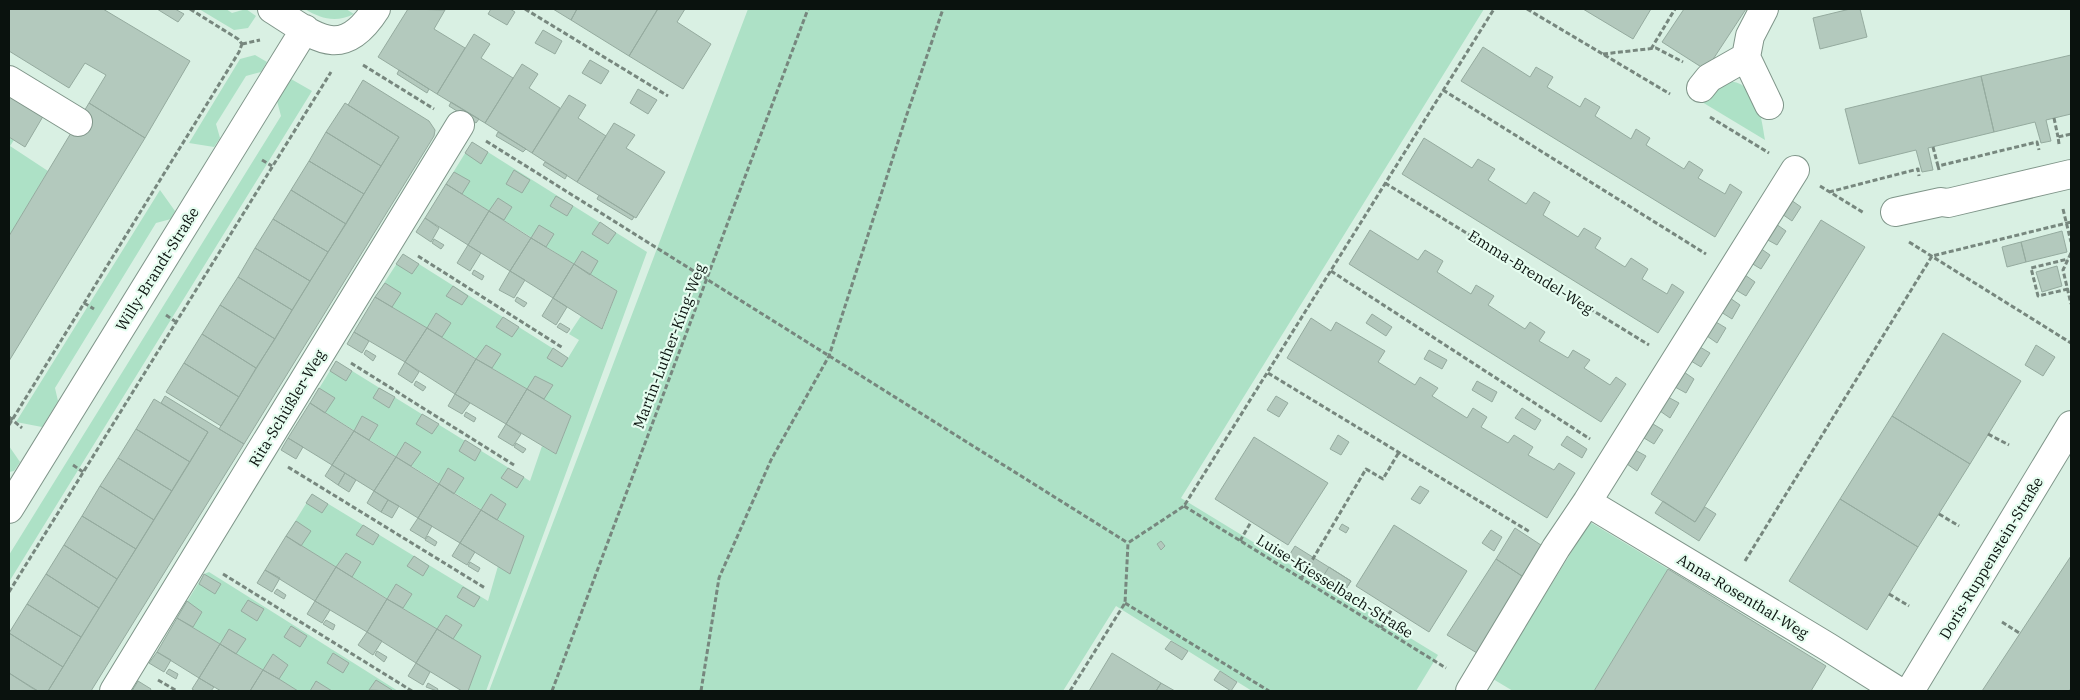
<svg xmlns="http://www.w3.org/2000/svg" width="2080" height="700" font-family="'IBM Plex Serif',serif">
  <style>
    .green { fill: #ade1c6 }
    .building { fill: #b3c9bd; stroke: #95ab9f }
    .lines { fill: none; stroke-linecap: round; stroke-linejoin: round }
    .minor-casing { stroke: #7f9589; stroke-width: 30 }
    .path { stroke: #77877e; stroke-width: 3; stroke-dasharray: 5 2.5; stroke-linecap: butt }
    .minor { stroke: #fff; stroke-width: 28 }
    .labels { text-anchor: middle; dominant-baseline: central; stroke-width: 4.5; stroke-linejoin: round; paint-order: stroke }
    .street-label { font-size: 15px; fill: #0a120e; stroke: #e6fdf0 }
  </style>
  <rect width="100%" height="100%" fill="#d9f0e3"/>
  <path class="green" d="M 199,9 L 226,9 L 232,13 L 246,9 L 256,16 L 248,28 L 234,30 Z
    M 305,9 L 346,9 L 354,14 C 336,23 321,19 305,9 Z
    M 748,9 L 1484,9 L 1181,498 L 1438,655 L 1416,691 L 1252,691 L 1116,606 L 1063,691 L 489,691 Z
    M 255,55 L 267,62 L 261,72 L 246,76 L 216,124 L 220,138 L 214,147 L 189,143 L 240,59 Z
    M 291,79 L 312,91 L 9,582 L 9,555 L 281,116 L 277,101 Z
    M 1726,81 C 1757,81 1761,115 1765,140 L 1702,102 L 1709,92 Z
    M 9,137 L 14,140 L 10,146 L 48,171 L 9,236 Z
    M 472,142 L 647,252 L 486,691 L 468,691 L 480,656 L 286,536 L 312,494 L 488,601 L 498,566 L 510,573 L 524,536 L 310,403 L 336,361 L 530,481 L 542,446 L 556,454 L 571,416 L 375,297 L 403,254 L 568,358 L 579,340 L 569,334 L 581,316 L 603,328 L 617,291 L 446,184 Z
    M 160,190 L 175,211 L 171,219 L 156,223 L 55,388 L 58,401 L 42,427 L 16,422 Z
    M 9,446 L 20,462 L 14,471 L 9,472 Z
    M 1590,522 L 1668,569 L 1594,691 L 1513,691 L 1493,679 Z
    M 209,572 L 398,691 L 298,691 L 177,618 L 204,574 Z"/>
  <path class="building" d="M 9,9 L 103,9 L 190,61 L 145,138 L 89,103 L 106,75 L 85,63 L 69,88 L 9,51 Z
    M 157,9 L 175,9 L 184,14 L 178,22 Z
    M 408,9 L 445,10 L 434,29 L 465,48 L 437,94 L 378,57 Z
    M 491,9 L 510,9 L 515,12 L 507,25 L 488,14 Z
    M 553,9 L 577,9 L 571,20 Z
    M 577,9 L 656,9 L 657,10 L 629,56 L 571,20 Z
    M 658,9 L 685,9 L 677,22 L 711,44 L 683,89 L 629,56 Z
    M 1583,9 L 1651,9 L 1633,39 Z
    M 1684,9 L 1746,9 L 1706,70 L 1662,42 Z
    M 1850,9 L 1860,9 L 1867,37 L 1820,49 L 1813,18 Z
    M 543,30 L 562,41 L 555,54 L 535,43 Z
    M 474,34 L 490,44 L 481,58 L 513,78 L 485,123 L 437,94 Z
    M 1483,47 L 1530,77 L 1536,67 L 1553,77 L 1547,87 L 1580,107 L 1585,98 L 1600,107 L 1595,116 L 1631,139 L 1636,129 L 1650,138 L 1646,145 L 1684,169 L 1689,161 L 1703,170 L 1698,178 L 1725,194 L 1730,184 L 1742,192 L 1715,237 L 1461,81 Z
    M 2071,55 L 2071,114 L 2046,120 L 2051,141 L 2041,143 L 2035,122 L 1994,132 L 1981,76 Z
    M 590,60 L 609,71 L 601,84 L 582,73 Z
    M 522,64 L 538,74 L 529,88 L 560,108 L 532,153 L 485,123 Z
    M 399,70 L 429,89 L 427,93 L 397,74 Z
    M 1981,76 L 1994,132 L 1928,148 L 1933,170 L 1922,172 L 1916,150 L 1859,164 L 1845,109 Z
    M 363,80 L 429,121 L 435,130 L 434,136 L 244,444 L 219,429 L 399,137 L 348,105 Z
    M 638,89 L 657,100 L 648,114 L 630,103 Z
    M 9,92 L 45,113 L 25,147 L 9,137 Z
    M 569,95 L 586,105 L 578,118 L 606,136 L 577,182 L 532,153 Z
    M 451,102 L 479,119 L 476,123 L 449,106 Z
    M 89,103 L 145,138 L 9,361 L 9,236 Z
    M 345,103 L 399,137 L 381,166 L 326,132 Z
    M 614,123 L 635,135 L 626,148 L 665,172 L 636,218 L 577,182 Z
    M 326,132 L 381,166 L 364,194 L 309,161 Z
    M 498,132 L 526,149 L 523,152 L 496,136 Z
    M 1424,138 L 1472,168 L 1478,159 L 1495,169 L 1488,180 L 1526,204 L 1534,192 L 1550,202 L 1543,215 L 1578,237 L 1584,228 L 1601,238 L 1595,248 L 1625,267 L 1631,258 L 1648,269 L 1642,279 L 1667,294 L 1672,284 L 1684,292 L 1658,333 L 1402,174 Z
    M 472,142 L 488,152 L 481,164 L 465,153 Z
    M 309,161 L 364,194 L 346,224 L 291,190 Z
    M 545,162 L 567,175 L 565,179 L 543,165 Z
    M 514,170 L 530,180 L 522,193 L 506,184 Z
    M 454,172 L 470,181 L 462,194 L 446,184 Z
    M 446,184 L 489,211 L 468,245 L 425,218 Z
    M 291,190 L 346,224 L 328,252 L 273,219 Z
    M 599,195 L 634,217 L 632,220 L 597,199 Z
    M 556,196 L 573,206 L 567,216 L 550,206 Z
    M 498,198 L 512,207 L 504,220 L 489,211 Z
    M 1791,200 L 1801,207 L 1792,221 L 1782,214 Z
    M 489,211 L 531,238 L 510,271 L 468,245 Z
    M 425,218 L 439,228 L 431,242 L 416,232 Z
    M 273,219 L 328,252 L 310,281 L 255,248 Z
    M 1821,220 L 1865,247 L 1695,522 L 1651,494 Z
    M 600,222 L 616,233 L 608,244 L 592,234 Z
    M 1776,224 L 1786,231 L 1777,245 L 1766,239 Z
    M 539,225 L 554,234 L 546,247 L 531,238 Z
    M 1370,230 L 1418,260 L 1425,250 L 1443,261 L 1437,272 L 1471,294 L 1476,285 L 1494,296 L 1488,305 L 1525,329 L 1530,322 L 1545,332 L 1539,341 L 1568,358 L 1573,350 L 1590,360 L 1584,368 L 1610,385 L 1616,377 L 1626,384 L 1601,422 L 1349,264 Z
    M 2062,231 L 2067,252 L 2026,262 L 2021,242 Z
    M 531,238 L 574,264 L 553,298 L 510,271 Z
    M 434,239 L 444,245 L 441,249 L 432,243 Z
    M 2021,242 L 2026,262 L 2007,267 L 2002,247 Z
    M 468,245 L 481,253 L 470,271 L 457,263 Z
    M 255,248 L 310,281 L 292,310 L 238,277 Z
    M 1760,248 L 1770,255 L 1761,269 L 1751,263 Z
    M 582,251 L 598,261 L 590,275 L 574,264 Z
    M 403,254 L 419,264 L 412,274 L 396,264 Z
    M 574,264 L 617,291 L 602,329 L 553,298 Z
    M 2057,266 L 2062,286 L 2042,292 L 2036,272 Z
    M 474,270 L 484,276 L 482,280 L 472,274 Z
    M 510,271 L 525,280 L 514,298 L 499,290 Z
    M 1745,275 L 1755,282 L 1746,296 L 1736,290 Z
    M 238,277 L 292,310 L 275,339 L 220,305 Z
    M 385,283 L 401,293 L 392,307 L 375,297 Z
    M 453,286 L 468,296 L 462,305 L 446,296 Z
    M 375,297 L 427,328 L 405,362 L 354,332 Z
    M 517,297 L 527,303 L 524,307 L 515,301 Z
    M 553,298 L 567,307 L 556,325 L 542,316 Z
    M 1730,298 L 1740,305 L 1732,319 L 1721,312 Z
    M 220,305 L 275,339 L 256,368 L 202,334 Z
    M 436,313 L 451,323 L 442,337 L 427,328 Z
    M 1372,314 L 1392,327 L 1386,336 L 1366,323 Z
    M 503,317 L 519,327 L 512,337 L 496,327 Z
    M 1311,318 L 1331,331 L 1336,322 L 1385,351 L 1378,362 L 1415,385 L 1420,377 L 1438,388 L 1432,396 L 1467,418 L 1473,408 L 1487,417 L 1481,427 L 1508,443 L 1514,435 L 1533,447 L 1528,455 L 1554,470 L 1559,463 L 1575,473 L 1547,518 L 1287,358 Z
    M 1716,322 L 1726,328 L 1717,343 L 1707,336 Z
    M 560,323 L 570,329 L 567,333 L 557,327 Z
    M 427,328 L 476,359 L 455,394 L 405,362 Z
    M 354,332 L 369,341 L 362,353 L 347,344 Z
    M 1943,333 L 2021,381 L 1970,464 L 1892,416 Z
    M 202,334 L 256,368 L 239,397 L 184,363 Z
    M 486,345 L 501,354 L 492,368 L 476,359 Z
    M 2036,345 L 2055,357 L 2043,376 L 2025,365 Z
    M 1700,347 L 1710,353 L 1701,367 L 1691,361 Z
    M 553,348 L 568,358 L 562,367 L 547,358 Z
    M 366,350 L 376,356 L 373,361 L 364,354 Z
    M 1429,350 L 1447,360 L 1442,369 L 1424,359 Z
    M 476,359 L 527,389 L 506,424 L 455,394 Z
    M 336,361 L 352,371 L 346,381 L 330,371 Z
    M 405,362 L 419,372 L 412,383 L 398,374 Z
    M 184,363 L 239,397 L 221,426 L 166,392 Z
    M 1684,372 L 1694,379 L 1686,393 L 1675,387 Z
    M 535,376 L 553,385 L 544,399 L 527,389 Z
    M 416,381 L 426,387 L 423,391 L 414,385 Z
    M 1477,381 L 1497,392 L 1492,402 L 1472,390 Z
    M 319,388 L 335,398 L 325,413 L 310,403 Z
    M 379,388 L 395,397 L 389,408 L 373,398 Z
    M 527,389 L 571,416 L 556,454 L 506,424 Z
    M 455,394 L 470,403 L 462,414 L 448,406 Z
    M 165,396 L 244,444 L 91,691 L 48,691 L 208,432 L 161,403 Z
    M 1276,396 L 1288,403 L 1279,417 L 1267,410 Z
    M 1668,397 L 1679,403 L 1670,418 L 1660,411 Z
    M 154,399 L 208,432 L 190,462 L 136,429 Z
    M 310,403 L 354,431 L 332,465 L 288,438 Z
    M 1522,408 L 1541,420 L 1535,430 L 1515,418 Z
    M 466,412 L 476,418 L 474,422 L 464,416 Z
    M 422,414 L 439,424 L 432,434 L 416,424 Z
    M 362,416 L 378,425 L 369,440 L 354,431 Z
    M 1892,416 L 1970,464 L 1918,547 L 1840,499 Z
    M 506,424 L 521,434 L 513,446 L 498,437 Z
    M 1653,424 L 1663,430 L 1654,444 L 1644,438 Z
    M 136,429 L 190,462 L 172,491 L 118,458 Z
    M 354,431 L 396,457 L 374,491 L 332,465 Z
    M 1338,435 L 1349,442 L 1341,455 L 1330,449 Z
    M 1567,436 L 1587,449 L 1582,458 L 1561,445 Z
    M 1254,437 L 1328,483 L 1288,545 L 1215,499 Z
    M 288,438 L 303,447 L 296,459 L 281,450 Z
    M 465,440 L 481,450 L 475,461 L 459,451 Z
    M 405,442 L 421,452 L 411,466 L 396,457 Z
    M 516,443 L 526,449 L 523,453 L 514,447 Z
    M 1635,450 L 1646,456 L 1637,471 L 1627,464 Z
    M 396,457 L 439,484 L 418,518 L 374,491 Z
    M 118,458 L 172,491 L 154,520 L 100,486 Z
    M 332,465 L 345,473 L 338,485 L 325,476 Z
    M 448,468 L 464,478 L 454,494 L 439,484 Z
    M 508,468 L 524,477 L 517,488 L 501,478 Z
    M 345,473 L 356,480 L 349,492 L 338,485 Z
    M 439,484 L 481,510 L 460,543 L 418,518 Z
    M 100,486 L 154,520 L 136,549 L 82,516 Z
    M 1420,486 L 1429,491 L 1420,504 L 1411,499 Z
    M 374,491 L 388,500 L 381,512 L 367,503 Z
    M 312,494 L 328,504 L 322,513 L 306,503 Z
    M 491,494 L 506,504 L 497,520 L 481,510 Z
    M 1840,499 L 1918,547 L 1867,630 L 1789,581 Z
    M 388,500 L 399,506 L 392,518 L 381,512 Z
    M 1663,501 L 1695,522 L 1705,507 L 1716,514 L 1699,541 L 1655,513 Z
    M 481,510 L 524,536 L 510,574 L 460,543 Z
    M 82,516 L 136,549 L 117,579 L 64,545 Z
    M 418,518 L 432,526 L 425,539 L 410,530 Z
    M 296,521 L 311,531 L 301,546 L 286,536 Z
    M 1342,524 L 1349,528 L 1346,533 L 1339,529 Z
    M 363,525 L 379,535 L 373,545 L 356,535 Z
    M 1394,525 L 1467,571 L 1429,632 L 1356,586 Z
    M 1515,528 L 1544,547 L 1525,578 L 1496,559 Z
    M 1491,530 L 1502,537 L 1494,551 L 1482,543 Z
    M 286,536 L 336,567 L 315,601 L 265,570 Z
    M 428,536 L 437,542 L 435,546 L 425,540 Z
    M 1161,541 L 1165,546 L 1161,550 L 1157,544 Z
    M 460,543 L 475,552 L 467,565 L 452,556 Z
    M 64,545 L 117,579 L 99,608 L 46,574 Z
    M 1295,546 L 1351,581 L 1344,592 L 1288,557 Z
    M 346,553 L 361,562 L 352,577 L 336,567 Z
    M 414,556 L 429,566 L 423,576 L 407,566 Z
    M 2071,556 L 2071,688 L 2069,691 L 1982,691 Z
    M 1496,559 L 1525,578 L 1477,653 L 1447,635 Z
    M 470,562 L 480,568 L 478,572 L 468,566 Z
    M 336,567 L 387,599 L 367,632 L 315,601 Z
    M 1329,567 L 1351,581 L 1344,592 L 1322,578 Z
    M 1668,569 L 1826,666 L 1811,691 L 1594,691 Z
    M 265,570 L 280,578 L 272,592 L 257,583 Z
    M 46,574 L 99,608 L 81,637 L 27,604 Z
    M 204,574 L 221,584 L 215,594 L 199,584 Z
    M 396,584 L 412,594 L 403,608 L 387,599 Z
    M 463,587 L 480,597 L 474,607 L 457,597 Z
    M 277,589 L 286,595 L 284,599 L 274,593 Z
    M 387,599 L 437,629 L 416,663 L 367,632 Z
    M 248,600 L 264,609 L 257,621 L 241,611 Z
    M 187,601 L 202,612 L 193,627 L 177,618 Z
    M 315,601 L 330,610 L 322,623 L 307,614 Z
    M 27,604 L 81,637 L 63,667 L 9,633 Z
    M 446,615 L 462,625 L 453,639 L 437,629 Z
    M 177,618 L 220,644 L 199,678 L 157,652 Z
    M 326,620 L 335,625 L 333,630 L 323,624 Z
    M 291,626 L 307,636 L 300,647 L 284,637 Z
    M 229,629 L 246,639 L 236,654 L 220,644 Z
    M 437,629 L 481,656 L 468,691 L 462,691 L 416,663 Z
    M 367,632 L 382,641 L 373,655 L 358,645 Z
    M 9,633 L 63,667 L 48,691 L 38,691 L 9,673 Z
    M 1171,641 L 1188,651 L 1182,660 L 1165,649 Z
    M 220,644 L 263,670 L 250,691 L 221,691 L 199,678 Z
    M 377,651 L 387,657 L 384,662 L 375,655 Z
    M 157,652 L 171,660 L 164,672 L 149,663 Z
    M 333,653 L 349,663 L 343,673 L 327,663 Z
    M 1112,653 L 1161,683 L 1156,691 L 1089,691 Z
    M 273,654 L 288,665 L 279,679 L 263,670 Z
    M 416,663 L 430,672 L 423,685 L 408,676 Z
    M 169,669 L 178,674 L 176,679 L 166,673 Z
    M 263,670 L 279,679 L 298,691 L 250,691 Z
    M 1220,671 L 1237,682 L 1231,691 L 1214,680 Z
    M 9,673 L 32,688 L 38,691 L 9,691 Z
    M 199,678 L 214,687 L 211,691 L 195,691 L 192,689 Z
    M 376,680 L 392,690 L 391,691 L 369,690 Z
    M 138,681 L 151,689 L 150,691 L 132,691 Z
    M 316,681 L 332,691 L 310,691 Z
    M 428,683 L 438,689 L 437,691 L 426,687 Z
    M 1161,683 L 1175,691 L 1156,691 Z"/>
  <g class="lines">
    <g class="minor-casing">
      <path id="minor" d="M 272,9 C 314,35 341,64 376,9
        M 1764,9 L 1750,36 L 1746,57 L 1769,105
        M 9,80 L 78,122
        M 1701,88 L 1709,78 L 1746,57
        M 1895,212 L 1941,202 L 1948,203 L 2071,174
        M 1587,502 L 1828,647 L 1898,691
        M 9,509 L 305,29
        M 114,691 L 460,125
        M 1470,691 L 1556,548 L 1587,502 L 1795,170
        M 1910,691 L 2071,425"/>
    </g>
    <path class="path" d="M 190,9 L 238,39 L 242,44
      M 525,9 L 668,96
      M 1527,9 L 1670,94
      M 242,44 L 260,40
      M 1651,49 L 1675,9
      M 1603,54 L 1656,48 L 1683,62
      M 363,65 L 434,109
      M 1443,90 L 1706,254
      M 1710,117 L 1769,153
      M 2054,118 L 2058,137
      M 486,141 L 1128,543
      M 2059,144 L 2058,137 L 2071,134
      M 1933,147 L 1938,166
      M 262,160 L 272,166
      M 1939,170 L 1938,166 L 2037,142 L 2039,150
      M 1385,183 L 1649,345
      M 1820,186 L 1864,213
      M 1829,192 L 1918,169 L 1919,176
      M 2063,209 L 2071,242
      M 1909,242 L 2071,343
      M 2071,253 L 2063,270 L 2071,304
      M 418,256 L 563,348
      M 1331,271 L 1590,439
      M 2068,289 L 2038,296 L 2031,268 L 2068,259
      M 84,303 L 94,309
      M 166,315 L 176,322
      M 351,363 L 514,465
      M 1268,373 L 1530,532
      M 9,417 L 22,428
      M 9,425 L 239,52 L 242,44
      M 1988,434 L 2009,445
      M 73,465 L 83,472
      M 288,467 L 485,588
      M 1184,506 L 1446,668
      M 1939,514 L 1959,526
      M 1240,541 L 1251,522
      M 1745,561 L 1932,256 L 2071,222
      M 223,574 L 412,691
      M 1301,579 L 1366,469 L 1383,479 L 1399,452
      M 9,592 L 331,72
      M 1889,594 L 1909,606
      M 1125,603 L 1269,691
      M 2002,622 L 2021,634
      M 1381,628 L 1392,609
      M 158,680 L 177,691
      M 552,691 L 808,9
      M 701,691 L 719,578 L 771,460 L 829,356 L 907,114 L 943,9
      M 1070,691 L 1125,603 L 1128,543 L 1184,506 L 1494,9"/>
    <use href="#minor" class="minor"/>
  </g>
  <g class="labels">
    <g class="street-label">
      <text transform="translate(157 269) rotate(-58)">Willy-Brandt-Straße</text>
      <text transform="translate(1531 272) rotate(32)">Emma-Brendel-Weg</text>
      <text transform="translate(669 346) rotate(-69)">Martin-Luther-King-Weg</text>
      <text transform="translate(287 408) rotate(-59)">Rita-Schüßler-Weg</text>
      <text transform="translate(1991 558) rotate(-59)">Doris-Ruppenstein-Straße</text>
      <text transform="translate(1335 586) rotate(32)">Luise-Kiesselbach-Straße</text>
      <text transform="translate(1743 596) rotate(31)">Anna-Rosenthal-Weg</text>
    </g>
  </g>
  <rect width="2080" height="700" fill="none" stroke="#0a120e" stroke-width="20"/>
</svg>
